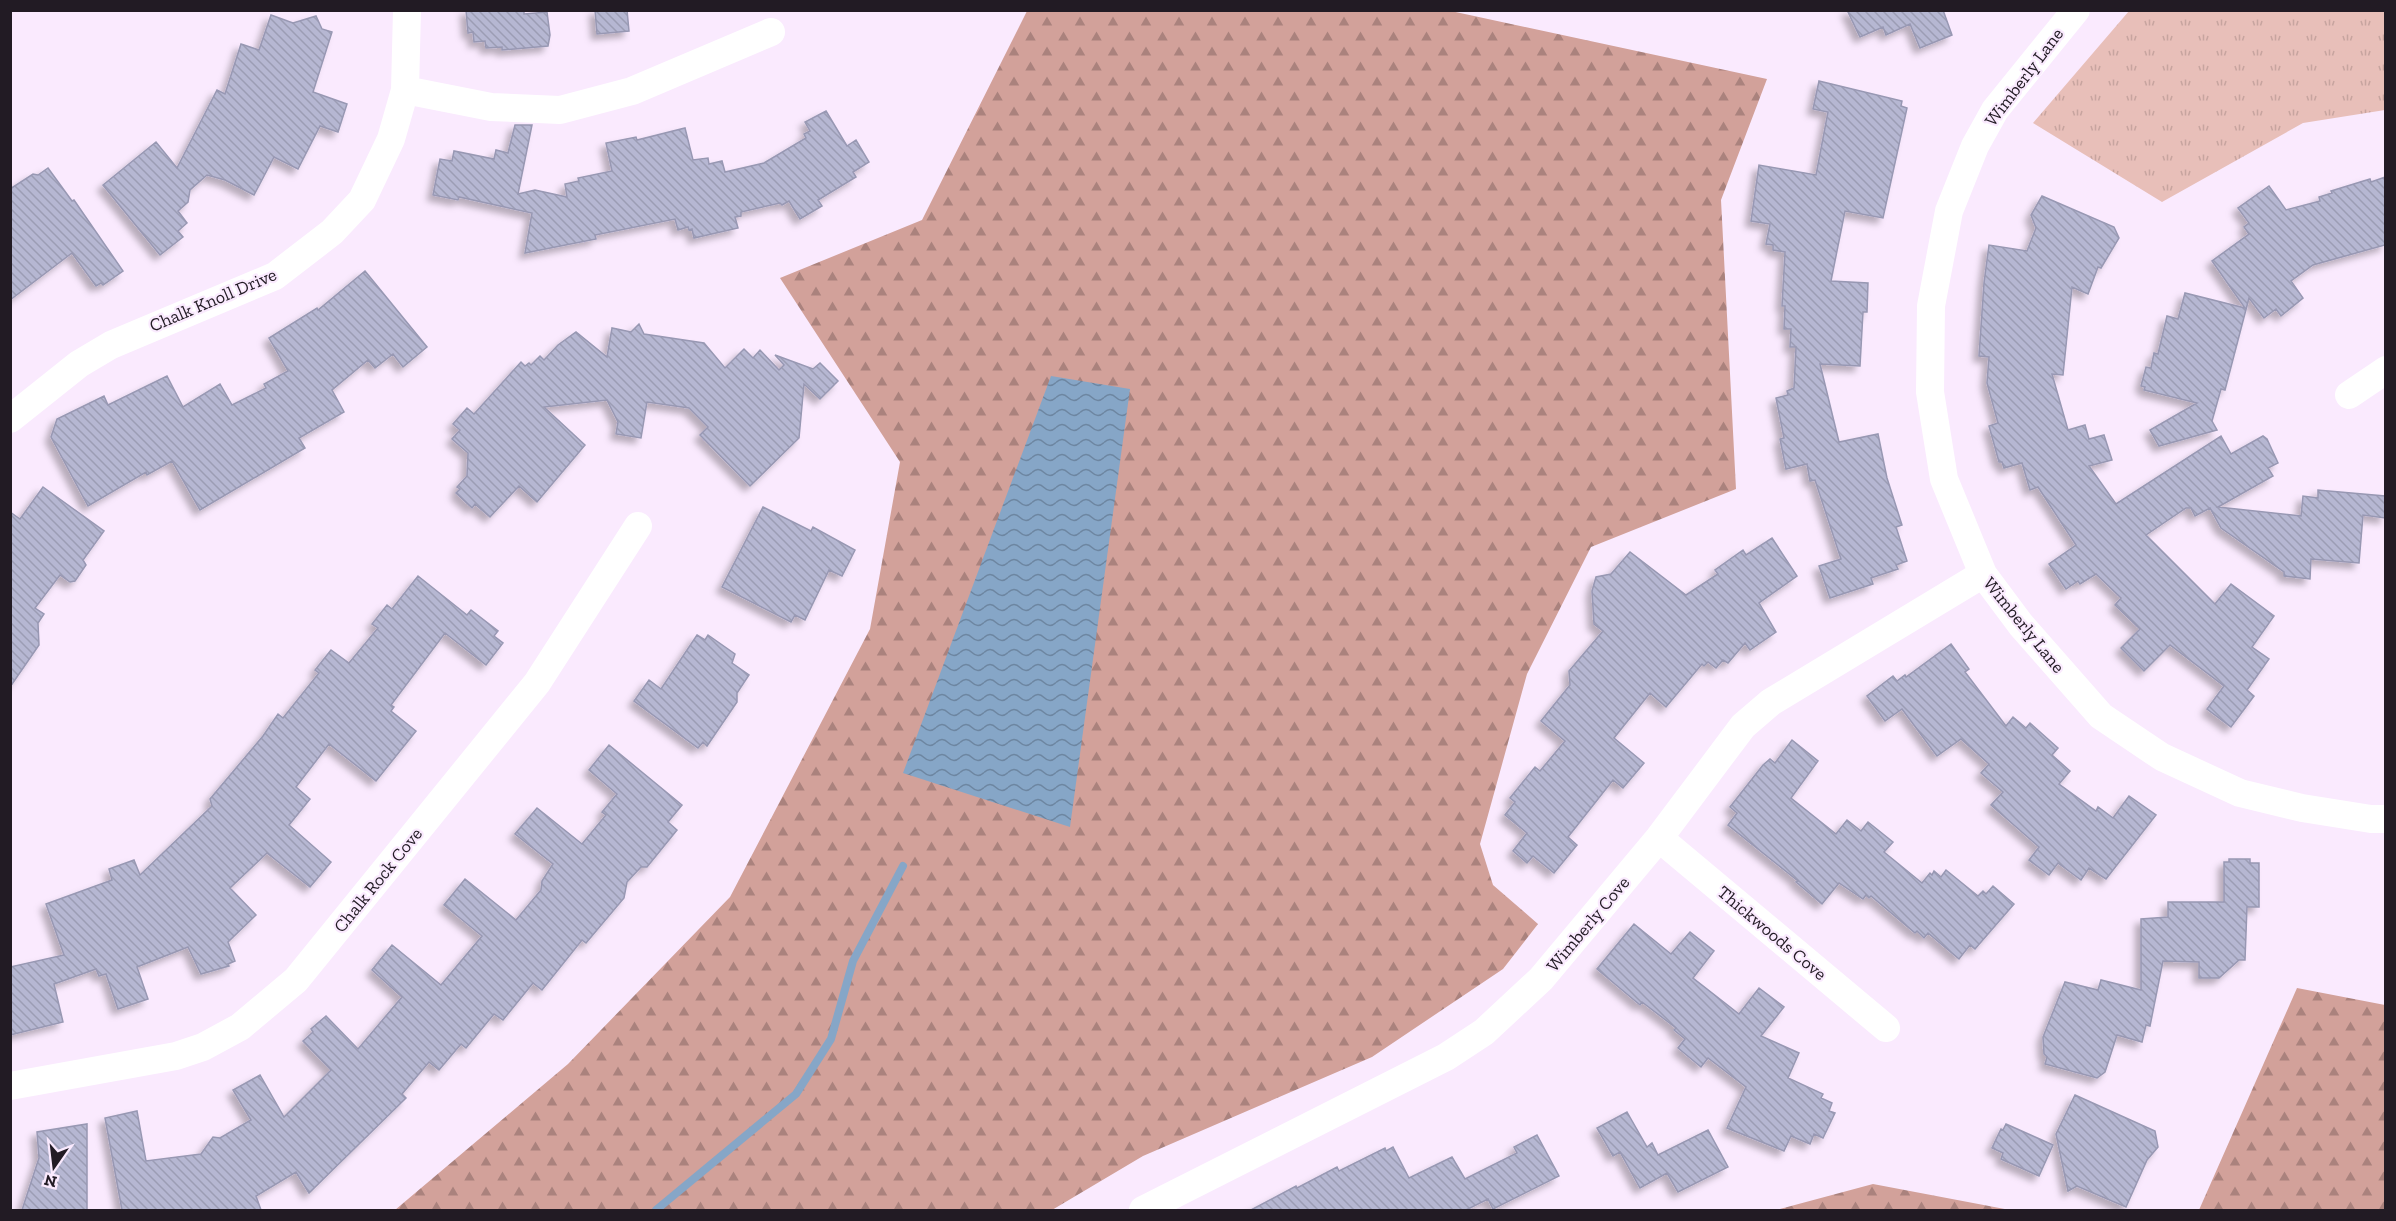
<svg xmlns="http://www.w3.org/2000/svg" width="2396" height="1221" font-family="'Zilla Slab',serif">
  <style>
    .grass { fill: url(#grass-tufts) }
    .forest { fill: url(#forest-firs) }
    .water { fill: url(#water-waves) }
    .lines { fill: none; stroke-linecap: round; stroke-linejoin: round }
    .stream { stroke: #86a6c7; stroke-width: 8 }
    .building { fill: url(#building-back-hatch); stroke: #9898b3; stroke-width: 1.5; filter: url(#shadow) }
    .minor { stroke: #fff; stroke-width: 28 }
    .labels { text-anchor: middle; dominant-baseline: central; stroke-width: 4.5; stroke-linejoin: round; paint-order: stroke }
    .street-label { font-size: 18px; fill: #221b24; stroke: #faeafe }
  </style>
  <defs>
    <pattern id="grass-tufts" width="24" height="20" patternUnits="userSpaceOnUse" patternTransform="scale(1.5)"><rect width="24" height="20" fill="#e8bfb9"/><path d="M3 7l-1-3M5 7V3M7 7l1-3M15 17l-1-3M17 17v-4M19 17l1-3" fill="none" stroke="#c7a49f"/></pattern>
    <pattern id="forest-firs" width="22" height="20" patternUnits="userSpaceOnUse" patternTransform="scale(1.5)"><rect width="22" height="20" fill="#d2a19a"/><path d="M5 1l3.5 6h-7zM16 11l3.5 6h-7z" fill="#aa827d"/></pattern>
    <pattern id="water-waves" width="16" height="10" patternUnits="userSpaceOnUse" patternTransform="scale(1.5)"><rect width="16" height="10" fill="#86a6c7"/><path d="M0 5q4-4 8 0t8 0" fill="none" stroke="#6d86a1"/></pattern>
    <pattern id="building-back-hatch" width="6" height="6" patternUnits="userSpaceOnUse" patternTransform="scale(1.5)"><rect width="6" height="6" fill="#b6b7d2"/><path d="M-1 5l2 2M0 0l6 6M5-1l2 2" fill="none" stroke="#9c9db4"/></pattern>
    <filter id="shadow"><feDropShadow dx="-5.5" dy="5.5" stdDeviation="3" flood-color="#0004"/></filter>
  </defs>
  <rect width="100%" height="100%" fill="#faeafe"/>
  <path class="grass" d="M 2129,11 L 2385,11 L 2385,110 L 2303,123 L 2162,202 L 2033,123 Z"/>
  <path class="forest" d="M 1027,11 L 1451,11 L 1767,79 L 1721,200 L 1736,489 L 1591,547 L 1527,674 L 1480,844 L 1493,885 L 1538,924 L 1503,969 L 1372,1057 L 1143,1156 L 1052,1210 L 395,1210 L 568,1064 L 730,897 L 870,629 L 900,462 L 780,278 L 922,220 Z
    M 2297,988 L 2385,1005 L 2385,1210 L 2199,1210 Z
    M 1873,1184 L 2010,1210 L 1776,1210 Z"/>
  <path class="water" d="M 1051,376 L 1130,389 L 1070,827 L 903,773 Z"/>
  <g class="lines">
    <path class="stream" d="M 656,1210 L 796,1094 L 831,1039 L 853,961 L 903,866"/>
  </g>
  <path class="building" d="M 466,10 L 524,10 L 524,14 L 547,12 L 550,35 L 548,46 L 502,50 L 502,47 L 486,48 L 485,41 L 474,42 L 473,32 L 468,33 Z
    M 595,10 L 627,10 L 629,31 L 597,34 Z
    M 1847,10 L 1943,10 L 1952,35 L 1920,48 L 1910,24 L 1886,35 L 1883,27 L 1860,37 Z
    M 271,15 L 293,23 L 316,16 L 322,29 L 332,32 L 313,92 L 347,104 L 338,132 L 320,126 L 298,169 L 274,157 L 254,195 L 225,180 L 207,175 L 190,190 L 188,202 L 178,211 L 187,223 L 178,231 L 183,237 L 160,255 L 103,185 L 156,142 L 177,168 L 217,90 L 225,94 L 241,44 L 259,50 Z
    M 1819,81 L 1902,101 L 1901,106 L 1907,108 L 1883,218 L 1845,211 L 1831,281 L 1868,283 L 1867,312 L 1863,312 L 1860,366 L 1820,364 L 1839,442 L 1878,434 L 1887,478 L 1902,525 L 1896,527 L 1907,561 L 1896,565 L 1898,569 L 1871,578 L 1873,584 L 1830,598 L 1819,566 L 1841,559 L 1815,480 L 1810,481 L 1807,464 L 1786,469 L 1780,439 L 1784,438 L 1776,398 L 1788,395 L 1787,391 L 1794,388 L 1796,347 L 1790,347 L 1791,329 L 1784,329 L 1785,306 L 1782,306 L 1785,252 L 1773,250 L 1773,245 L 1766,244 L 1770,224 L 1751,221 L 1759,165 L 1816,175 L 1828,112 L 1813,109 Z
    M 826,111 L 847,146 L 856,140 L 869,162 L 853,172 L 856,177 L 818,200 L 822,206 L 800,219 L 789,201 L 782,205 L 780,203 L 741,212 L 741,216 L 735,217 L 738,228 L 694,238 L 692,229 L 689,230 L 688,227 L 678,230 L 675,219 L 595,235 L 596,239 L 525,253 L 532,213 L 459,197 L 458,200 L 433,195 L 440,159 L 452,161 L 454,151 L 494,159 L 496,150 L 508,153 L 515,125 L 532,125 L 518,194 L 535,190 L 567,197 L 565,184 L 579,181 L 578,178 L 612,171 L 606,143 L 636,137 L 637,140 L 685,128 L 693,160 L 708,158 L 709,164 L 722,161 L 725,172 L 764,163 L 806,138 L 804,134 L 810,131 L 805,122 Z
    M 48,168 L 72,201 L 74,200 L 123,271 L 103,285 L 101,283 L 96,286 L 72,253 L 10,300 L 10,189 L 33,174 L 38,175 Z
    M 2385,177 L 2385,245 L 2313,265 L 2291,281 L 2303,298 L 2281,316 L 2276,309 L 2264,318 L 2249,298 L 2225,390 L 2221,389 L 2212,421 L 2217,430 L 2159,446 L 2150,430 L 2197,403 L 2144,390 L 2145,387 L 2141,386 L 2146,367 L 2151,368 L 2154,353 L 2158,354 L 2167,316 L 2178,319 L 2185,293 L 2245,308 L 2212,261 L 2249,234 L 2244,227 L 2249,223 L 2238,208 L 2269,186 L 2286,210 L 2320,201 L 2319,197 L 2332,193 L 2331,191 L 2370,179 L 2371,182 Z
    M 2042,196 L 2114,227 L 2119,238 L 2101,268 L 2098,267 L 2088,294 L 2072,287 L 2063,375 L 2052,374 L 2068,430 L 2085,425 L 2089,439 L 2104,435 L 2112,460 L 2089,466 L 2116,504 L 2221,436 L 2231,454 L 2263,436 L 2267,439 L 2278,463 L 2268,468 L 2273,476 L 2218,507 L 2301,516 L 2303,496 L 2318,498 L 2318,490 L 2385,496 L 2385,518 L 2363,515 L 2359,563 L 2311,559 L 2310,579 L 2284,576 L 2284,572 L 2221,528 L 2210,508 L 2195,516 L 2191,508 L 2186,508 L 2146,535 L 2215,604 L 2231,584 L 2274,616 L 2252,647 L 2269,659 L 2247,690 L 2254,696 L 2231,727 L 2207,709 L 2224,686 L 2170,645 L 2144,671 L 2121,648 L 2140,629 L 2115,605 L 2121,598 L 2096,574 L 2080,584 L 2078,581 L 2066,589 L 2049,564 L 2076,545 L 2038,487 L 2030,490 L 2022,463 L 2004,468 L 2002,462 L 1999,462 L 1989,426 L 1998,423 L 1987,383 L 1989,357 L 1979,356 L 1984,283 L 1989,245 L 2027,251 L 2036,228 L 2031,215 Z
    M 365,271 L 427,347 L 403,367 L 393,354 L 375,368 L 368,360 L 332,390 L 344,412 L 299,438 L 305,448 L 200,510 L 172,461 L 147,475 L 146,472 L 88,506 L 51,437 L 57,419 L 104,396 L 108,405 L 167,376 L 183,407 L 220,384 L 232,405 L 266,388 L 264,384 L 288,371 L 269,338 L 317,308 L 318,310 Z
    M 639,324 L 644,334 L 704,343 L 725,368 L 744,349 L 753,358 L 760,350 L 779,370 L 784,365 L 775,355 L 813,369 L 820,363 L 838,381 L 820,399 L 804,384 L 799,438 L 750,486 L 700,435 L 708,427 L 689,408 L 647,402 L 641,438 L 616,434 L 618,422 L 607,400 L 544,407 L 585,445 L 537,502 L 519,486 L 490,517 L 475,504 L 472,508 L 456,493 L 460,489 L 457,487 L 467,476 L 468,453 L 452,439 L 460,430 L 453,424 L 467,408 L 474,414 L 521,362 L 525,366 L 529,363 L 531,365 L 540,356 L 544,360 L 558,345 L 576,332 L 607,357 L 612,328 L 631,332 Z
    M 43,487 L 104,531 L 83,560 L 86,565 L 75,581 L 70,582 L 60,575 L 35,608 L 44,614 L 38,623 L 39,645 L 10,687 L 10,512 L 20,519 Z
    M 763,507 L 811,531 L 813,527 L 855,550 L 842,576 L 829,570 L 805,620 L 795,615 L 791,622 L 722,587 Z
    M 1772,538 L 1797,576 L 1759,603 L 1776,632 L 1750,650 L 1745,643 L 1728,663 L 1723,660 L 1716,668 L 1708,662 L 1704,666 L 1702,664 L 1666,707 L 1650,693 L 1614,738 L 1644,763 L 1623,788 L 1613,780 L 1568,837 L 1577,845 L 1554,873 L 1533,856 L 1527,863 L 1513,851 L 1527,833 L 1505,815 L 1515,802 L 1510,798 L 1535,767 L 1540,771 L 1565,741 L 1541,721 L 1570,685 L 1569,671 L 1603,631 L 1594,624 L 1592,591 L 1596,577 L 1611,574 L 1630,552 L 1686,595 L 1718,574 L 1715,570 L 1743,550 L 1746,555 Z
    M 418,576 L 467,615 L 471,610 L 498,631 L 494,636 L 503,643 L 486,665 L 445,633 L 391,705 L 394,707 L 391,711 L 416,731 L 376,781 L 329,744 L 296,787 L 310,799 L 289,825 L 331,862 L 310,887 L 267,853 L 230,888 L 256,915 L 228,942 L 235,961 L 228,964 L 229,966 L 201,974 L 188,947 L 137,967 L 148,999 L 118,1009 L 106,974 L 99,976 L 96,969 L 54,984 L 63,1022 L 10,1035 L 10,967 L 64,955 L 46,904 L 112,880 L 109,869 L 134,860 L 140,875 L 212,806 L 210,799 L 263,736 L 278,714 L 283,718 L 319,673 L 315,670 L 331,650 L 349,663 L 378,628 L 372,624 L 387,605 L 392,609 Z
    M 697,635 L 705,640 L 708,635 L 735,654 L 732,663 L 749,675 L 737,693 L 737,702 L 707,746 L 703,742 L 698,748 L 634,701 L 649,680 L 661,689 Z
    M 1951,644 L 1969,669 L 1965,672 L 2006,726 L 2013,717 L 2026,728 L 2030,723 L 2058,748 L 2052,755 L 2070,771 L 2059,784 L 2096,811 L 2098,807 L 2113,818 L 2129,796 L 2156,815 L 2106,879 L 2089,868 L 2081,880 L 2058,863 L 2049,875 L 2029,860 L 2039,847 L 1991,805 L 2003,792 L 1981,773 L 1989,764 L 1961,739 L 1937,756 L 1902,709 L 1885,721 L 1867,696 L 1893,676 L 1897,681 L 1905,675 L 1906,677 Z
    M 1792,740 L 1818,761 L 1791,798 L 1836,834 L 1847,820 L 1861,831 L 1868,822 L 1893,842 L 1884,852 L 1922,883 L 1930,873 L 1932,875 L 1934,871 L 1941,877 L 1946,870 L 1978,896 L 1983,891 L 1986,894 L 1993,886 L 2014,904 L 1975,949 L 1970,945 L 1959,959 L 1928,933 L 1924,938 L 1917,931 L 1915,933 L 1871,896 L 1869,898 L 1866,895 L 1863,899 L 1839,883 L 1822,904 L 1796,882 L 1798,881 L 1728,825 L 1737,813 L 1730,807 L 1763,765 L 1770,759 L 1775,763 Z
    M 609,745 L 682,805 L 668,822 L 677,830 L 647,867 L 641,867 L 627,882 L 624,898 L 586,943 L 582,940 L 542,990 L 533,983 L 503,1020 L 494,1014 L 466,1048 L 461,1044 L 439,1070 L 429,1062 L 402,1094 L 406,1098 L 309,1193 L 296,1172 L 256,1196 L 261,1210 L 122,1210 L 105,1118 L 137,1111 L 146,1161 L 201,1154 L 213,1137 L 220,1138 L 251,1120 L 233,1090 L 260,1075 L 284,1117 L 331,1070 L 303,1041 L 313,1032 L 311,1029 L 326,1016 L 358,1049 L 402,997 L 372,970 L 392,945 L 441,985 L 482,936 L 444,905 L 465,879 L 516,920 L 541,890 L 542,881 L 553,864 L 515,834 L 537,808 L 582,844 L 606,815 L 602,812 L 617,794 L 589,770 Z
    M 2229,859 L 2250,859 L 2250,863 L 2259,863 L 2259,907 L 2247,907 L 2245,960 L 2239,960 L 2219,978 L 2199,978 L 2199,962 L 2163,961 L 2150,1026 L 2146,1025 L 2142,1042 L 2117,1035 L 2105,1072 L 2097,1078 L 2045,1064 L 2047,1057 L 2044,1054 L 2043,1037 L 2065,982 L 2098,990 L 2101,980 L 2141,990 L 2141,919 L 2168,917 L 2168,902 L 2224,902 L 2224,862 L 2229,862 Z
    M 1634,924 L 1671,954 L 1690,932 L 1714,951 L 1693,978 L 1739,1014 L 1759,988 L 1784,1007 L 1761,1036 L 1799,1053 L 1788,1078 L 1823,1094 L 1821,1098 L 1832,1103 L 1829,1111 L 1835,1113 L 1823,1138 L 1814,1134 L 1810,1144 L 1791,1136 L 1784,1151 L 1727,1128 L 1746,1087 L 1708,1058 L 1701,1067 L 1678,1048 L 1685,1039 L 1674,1030 L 1676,1028 L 1642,1002 L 1640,1005 L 1597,969 Z
    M 2075,1095 L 2155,1131 L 2158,1147 L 2147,1160 L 2126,1207 L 2077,1186 L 2068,1191 L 2056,1134 Z
    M 1627,1112 L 1647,1147 L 1652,1143 L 1658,1155 L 1708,1130 L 1728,1167 L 1678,1192 L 1667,1173 L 1640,1188 L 1620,1152 L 1613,1156 L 1597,1128 Z
    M 87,1124 L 87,1210 L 22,1210 L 39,1158 L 37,1132 Z
    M 2006,1124 L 2053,1145 L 2039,1176 L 2001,1159 L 2003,1153 L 1992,1148 L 2001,1129 L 2003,1130 Z
    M 1537,1135 L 1559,1176 L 1493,1209 L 1488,1199 L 1466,1210 L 1251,1210 L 1296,1186 L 1297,1188 L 1337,1167 L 1339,1171 L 1385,1148 L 1386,1151 L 1393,1147 L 1409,1178 L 1452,1157 L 1465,1179 L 1517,1153 L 1514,1147 Z"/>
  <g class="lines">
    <path class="minor" d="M 2076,10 L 1995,110 L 1975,146 L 1949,211 L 1931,306 L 1930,392 L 1944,479 L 1983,574 L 2021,625 L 2101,716 L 2162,757 L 2240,793 L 2302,808 L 2371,819 L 2386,819
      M 405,90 L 491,107 L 560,110 L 632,91 L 771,32
      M 2349,395 L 2386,370
      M 10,419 L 79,364 L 111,345 L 275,276 L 332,232 L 362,200 L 391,139 L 405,90 L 407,10
      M 1659,838 L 1886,1028
      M 10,1086 L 176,1056 L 203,1047 L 240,1027 L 296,980 L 537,683 L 638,526
      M 1143,1210 L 1446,1057 L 1484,1032 L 1541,979 L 1659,838 L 1743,726 L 1771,702 L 1983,574"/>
  </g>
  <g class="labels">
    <g class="street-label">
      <text transform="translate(2024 77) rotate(-53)">Wimberly Lane</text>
      <text transform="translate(213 300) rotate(-23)">Chalk Knoll Drive</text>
      <text transform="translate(2024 625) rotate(51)">Wimberly Lane</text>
      <text transform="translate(378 880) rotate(-51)">Chalk Rock Cove</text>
      <text transform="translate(1588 924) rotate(-50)">Wimberly Cove</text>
      <text transform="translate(1772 933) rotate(40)">Thickwoods Cove</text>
    </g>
  </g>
  <rect width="2396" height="1221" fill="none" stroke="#221b24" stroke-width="24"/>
  <g transform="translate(54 1167) rotate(194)" stroke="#faeafe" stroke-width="4.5" paint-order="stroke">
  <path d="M0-4.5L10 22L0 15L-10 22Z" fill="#221b24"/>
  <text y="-9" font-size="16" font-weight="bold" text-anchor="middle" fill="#221b24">N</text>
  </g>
</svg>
